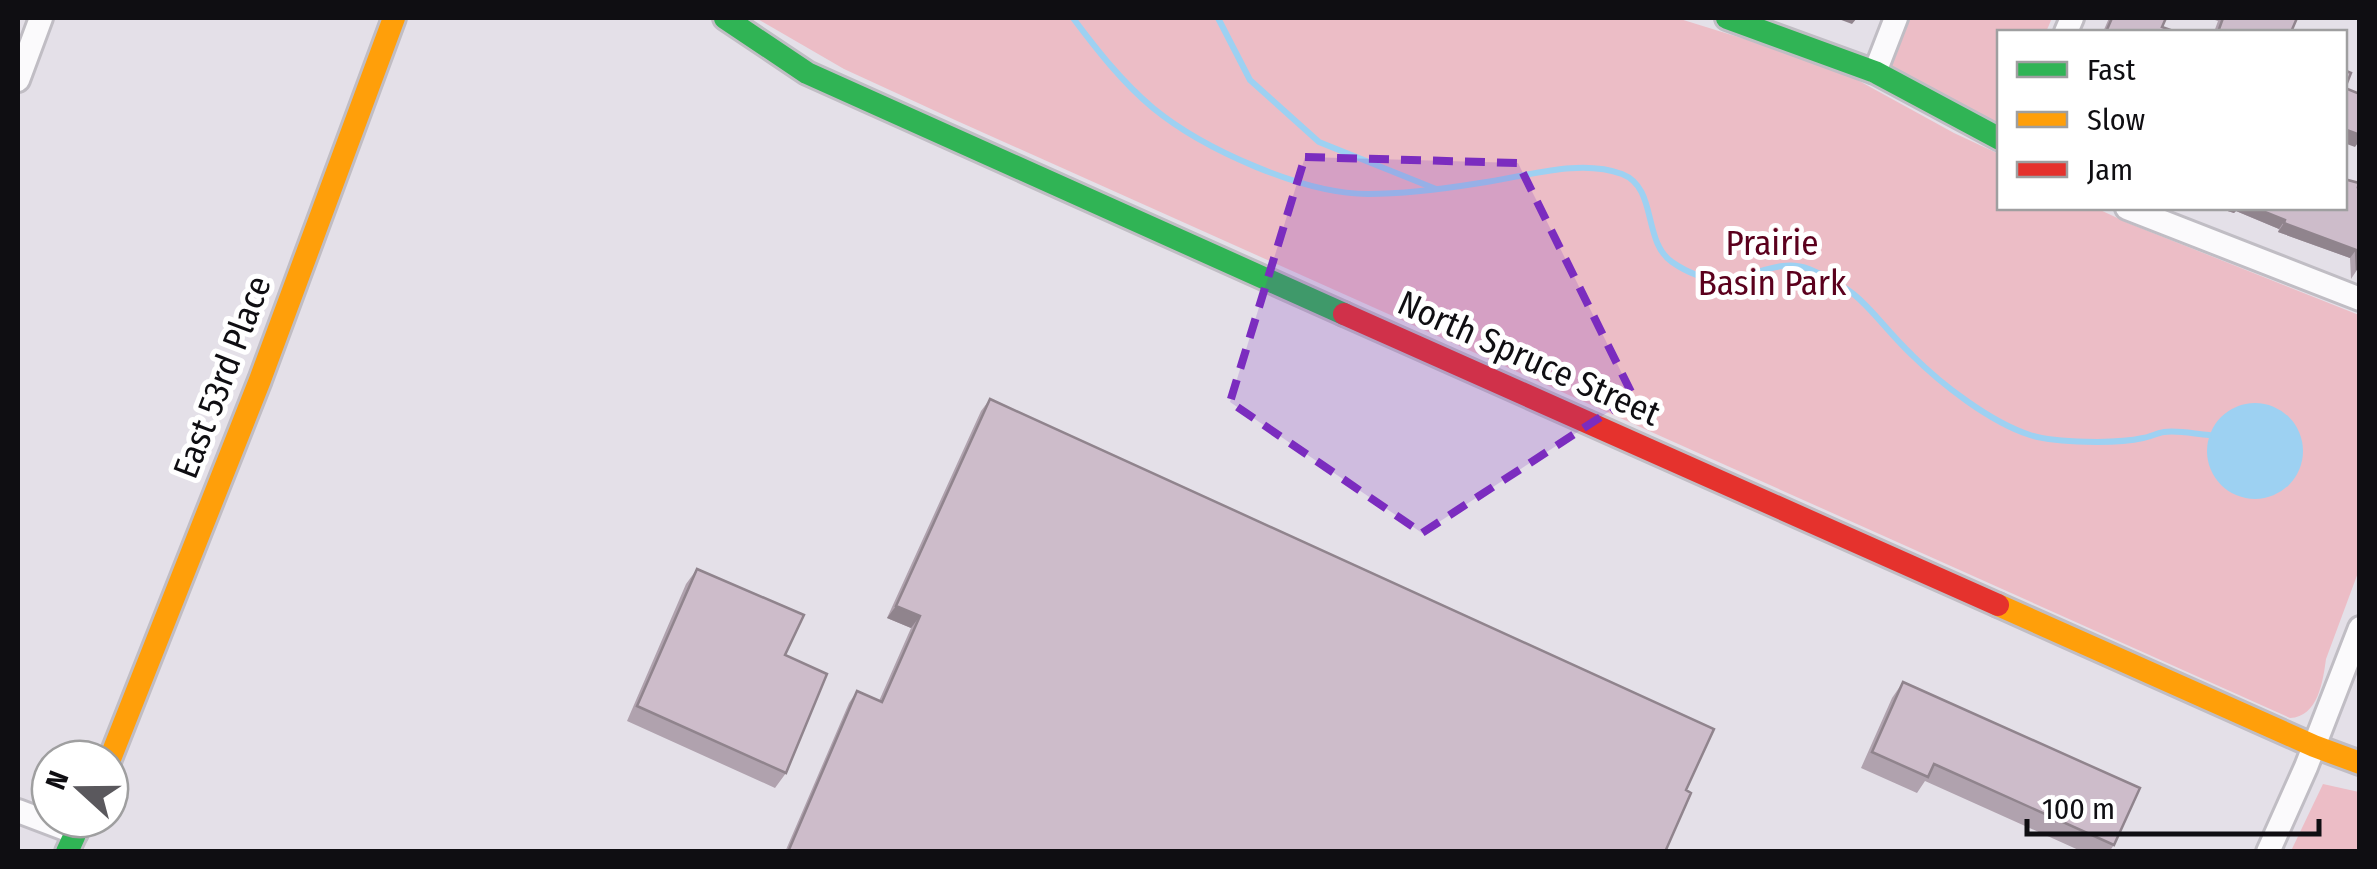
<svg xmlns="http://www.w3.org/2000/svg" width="2377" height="869" font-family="'Fira Sans Condensed',sans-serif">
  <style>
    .green { fill: #ecbdc6 }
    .water { fill: #9dd1f2 }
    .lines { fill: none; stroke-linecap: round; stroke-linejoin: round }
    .stream { stroke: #9dd1f2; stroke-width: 6 }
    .street-casing { stroke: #c0bdc4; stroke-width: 28 }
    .fast-casing { stroke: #c0bdc4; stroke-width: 28 }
    .slow-casing { stroke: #c0bdc4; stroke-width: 28 }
    .jam-casing { stroke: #c0bdc4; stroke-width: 28 }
    .street { stroke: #fbfafc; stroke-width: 22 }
    .fast { stroke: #30b455; stroke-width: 22 }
    .slow { stroke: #ff9f0a; stroke-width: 22 }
    .jam { stroke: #e5322d; stroke-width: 22 }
    .wall { fill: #b0a2ae }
    .shaded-wall { fill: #90848d }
    .building { fill: #cdbcca; stroke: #90848d; stroke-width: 2.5 }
    .marked { fill: #7b2cbf; fill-opacity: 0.2; stroke: #7b2cbf; stroke-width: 8; stroke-dasharray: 20 12; stroke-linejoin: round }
    .labels { text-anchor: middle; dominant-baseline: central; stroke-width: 10; stroke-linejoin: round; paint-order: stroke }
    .park-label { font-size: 35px; fill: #5b001d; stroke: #fff }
    .street-label { font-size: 35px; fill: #0f0e12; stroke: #fff }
  </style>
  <rect width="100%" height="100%" fill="#e4e0e8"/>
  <path class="green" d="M 756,18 L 1677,18 L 1832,66 L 1954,133 L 1999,154 L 2000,208 L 2096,208 L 2128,223 L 2359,315 L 2359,570 L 2326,659 C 2323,681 2318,717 2290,718 L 955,120 L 844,69 Z
    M 1908,18 L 2052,18 L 2046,32 L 2000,32 L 2000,125 L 1888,66 Z
    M 2323,784 L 2359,792 L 2359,851 L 2291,851 Z"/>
  <path class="water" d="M2207 451a48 48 0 1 1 96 0a48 48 0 1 1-96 0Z"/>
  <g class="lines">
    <path class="stream" d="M 1073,18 C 1097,50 1122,82 1153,108 C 1203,149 1303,194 1368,194 C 1405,194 1443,189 1480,183 C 1525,177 1579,158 1622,174 C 1658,188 1642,241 1672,262 C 1734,305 1764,252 1809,269 C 1865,291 1872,317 1912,355 C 1941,384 1990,422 2030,435 C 2055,443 2117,444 2143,438 C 2150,437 2157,433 2164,432 C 2178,430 2195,434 2209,435
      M 1218,18 L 1250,80 L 1319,142 L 1436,189"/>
    <g class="street-casing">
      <path id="street" d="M 2066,32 L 2072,18
        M 1875,72 L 1896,18
        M 18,80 L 41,18
        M 2127,208 L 2360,299
        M 18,811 L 76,833
        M 2268,852 L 2306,767 L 2360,628"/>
    </g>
    <g class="fast-casing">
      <path id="fast" d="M 725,18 L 807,73 L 1344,314
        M 1727,18 L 1875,72 L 2000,139
        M 67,852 L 82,819"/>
    </g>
    <g class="slow-casing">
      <path id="slow" d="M 1998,605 L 2314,746 L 2360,763
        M 110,759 L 260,380 L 394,18"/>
    </g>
    <g class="jam-casing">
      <path id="jam" d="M 1344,314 L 1998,605"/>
    </g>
    <use href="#street" class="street"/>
    <use href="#fast" class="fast"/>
    <use href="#slow" class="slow"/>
    <use href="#jam" class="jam"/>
  </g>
  <path class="wall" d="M 2109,18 L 2166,18 L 2162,27 L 2176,32 L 2103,32 Z
    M 2209,18 L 2297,18 L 2291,32 L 2214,32 L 2218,21 Z
    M 2358,187 L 2357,270 L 2351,279 L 2350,258 L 2278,232 L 2279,229 L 2236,211 L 2234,213 L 2218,208 Z
    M 990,399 L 1686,790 L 1665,852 L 785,852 L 849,703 L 857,691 L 879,701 L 911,628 L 887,618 L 981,411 Z
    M 697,569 L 785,655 L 786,773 L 775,788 L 627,721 L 686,584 Z
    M 1903,682 L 2114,845 L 2109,852 L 2083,852 L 1925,781 L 1917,793 L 1861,768 L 1892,698 Z"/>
  <path class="shaded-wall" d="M 1836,18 L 1857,18 L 1852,24 Z
    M 2344,129 L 2360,135 L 2360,140 L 2355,147 L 2344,143 Z
    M 2218,208 L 2255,208 L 2285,220 L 2279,229 L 2236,211 L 2234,213 Z
    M 2284,223 L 2356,250 L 2350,258 L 2278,232 Z
    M 896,606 L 920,616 L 911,628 L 887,618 Z"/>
  <path class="building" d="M 2112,18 L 2166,18 L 2162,27 L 2176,32 L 2106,32 Z
    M 2223,18 L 2297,18 L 2291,32 L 2218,32 Z
    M 2344,70 L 2351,73 L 2345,88 L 2360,94 L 2360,135 L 2344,129 Z
    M 2344,179 L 2359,183 L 2358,187 L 2360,187 L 2360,263 L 2357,270 L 2356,250 L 2284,223 L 2285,220 L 2255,208 L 2344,208 Z
    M 990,399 L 1714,729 L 1686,790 L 1691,793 L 1665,852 L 788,852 L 857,691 L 882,702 L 920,616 L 896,606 Z
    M 697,569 L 804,615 L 785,655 L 827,674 L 786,773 L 637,706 Z
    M 1903,682 L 2140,788 L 2114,845 L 1934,764 L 1928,777 L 1872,752 Z"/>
  <path class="marked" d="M 1305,157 L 1518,163 L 1633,396 L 1422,533 L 1230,402 Z"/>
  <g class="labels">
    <g class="park-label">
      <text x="1772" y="243">Prairie<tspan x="1772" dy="40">Basin Park</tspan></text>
    </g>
    <g class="street-label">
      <text transform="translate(1529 358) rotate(24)">North Spruce Street</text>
      <text transform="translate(222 377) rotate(-69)">East 53rd Place</text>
    </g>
  </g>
  <rect width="2377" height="869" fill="none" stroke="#0f0e12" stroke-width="40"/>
  <rect x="1997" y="30" width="350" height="180" fill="#ffffff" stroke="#9f9fa0" stroke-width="2.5"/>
  <rect x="2017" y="62" width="50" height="15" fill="#30b455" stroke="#9f9fa0" stroke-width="2.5"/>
  <text x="2087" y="80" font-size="30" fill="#0f0e12">Fast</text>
  <rect x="2017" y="112" width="50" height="15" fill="#ff9f0a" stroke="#9f9fa0" stroke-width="2.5"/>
  <text x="2087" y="130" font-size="30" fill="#0f0e12">Slow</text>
  <rect x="2017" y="162" width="50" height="15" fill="#e5322d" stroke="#9f9fa0" stroke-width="2.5"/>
  <text x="2087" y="180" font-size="30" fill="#0f0e12">Jam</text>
  <g transform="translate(80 789) rotate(291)"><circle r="48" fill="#ffffff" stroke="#9f9fa0" stroke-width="2.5"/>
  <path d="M0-8L18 38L0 25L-18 38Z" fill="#5a585d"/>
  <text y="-15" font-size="28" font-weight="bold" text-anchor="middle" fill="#0f0e12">N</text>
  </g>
  <path d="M2027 819v15h292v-15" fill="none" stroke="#0f0e12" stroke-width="5"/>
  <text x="2042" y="819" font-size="30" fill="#0f0e12" stroke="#ffffff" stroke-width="8" paint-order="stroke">100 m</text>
</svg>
